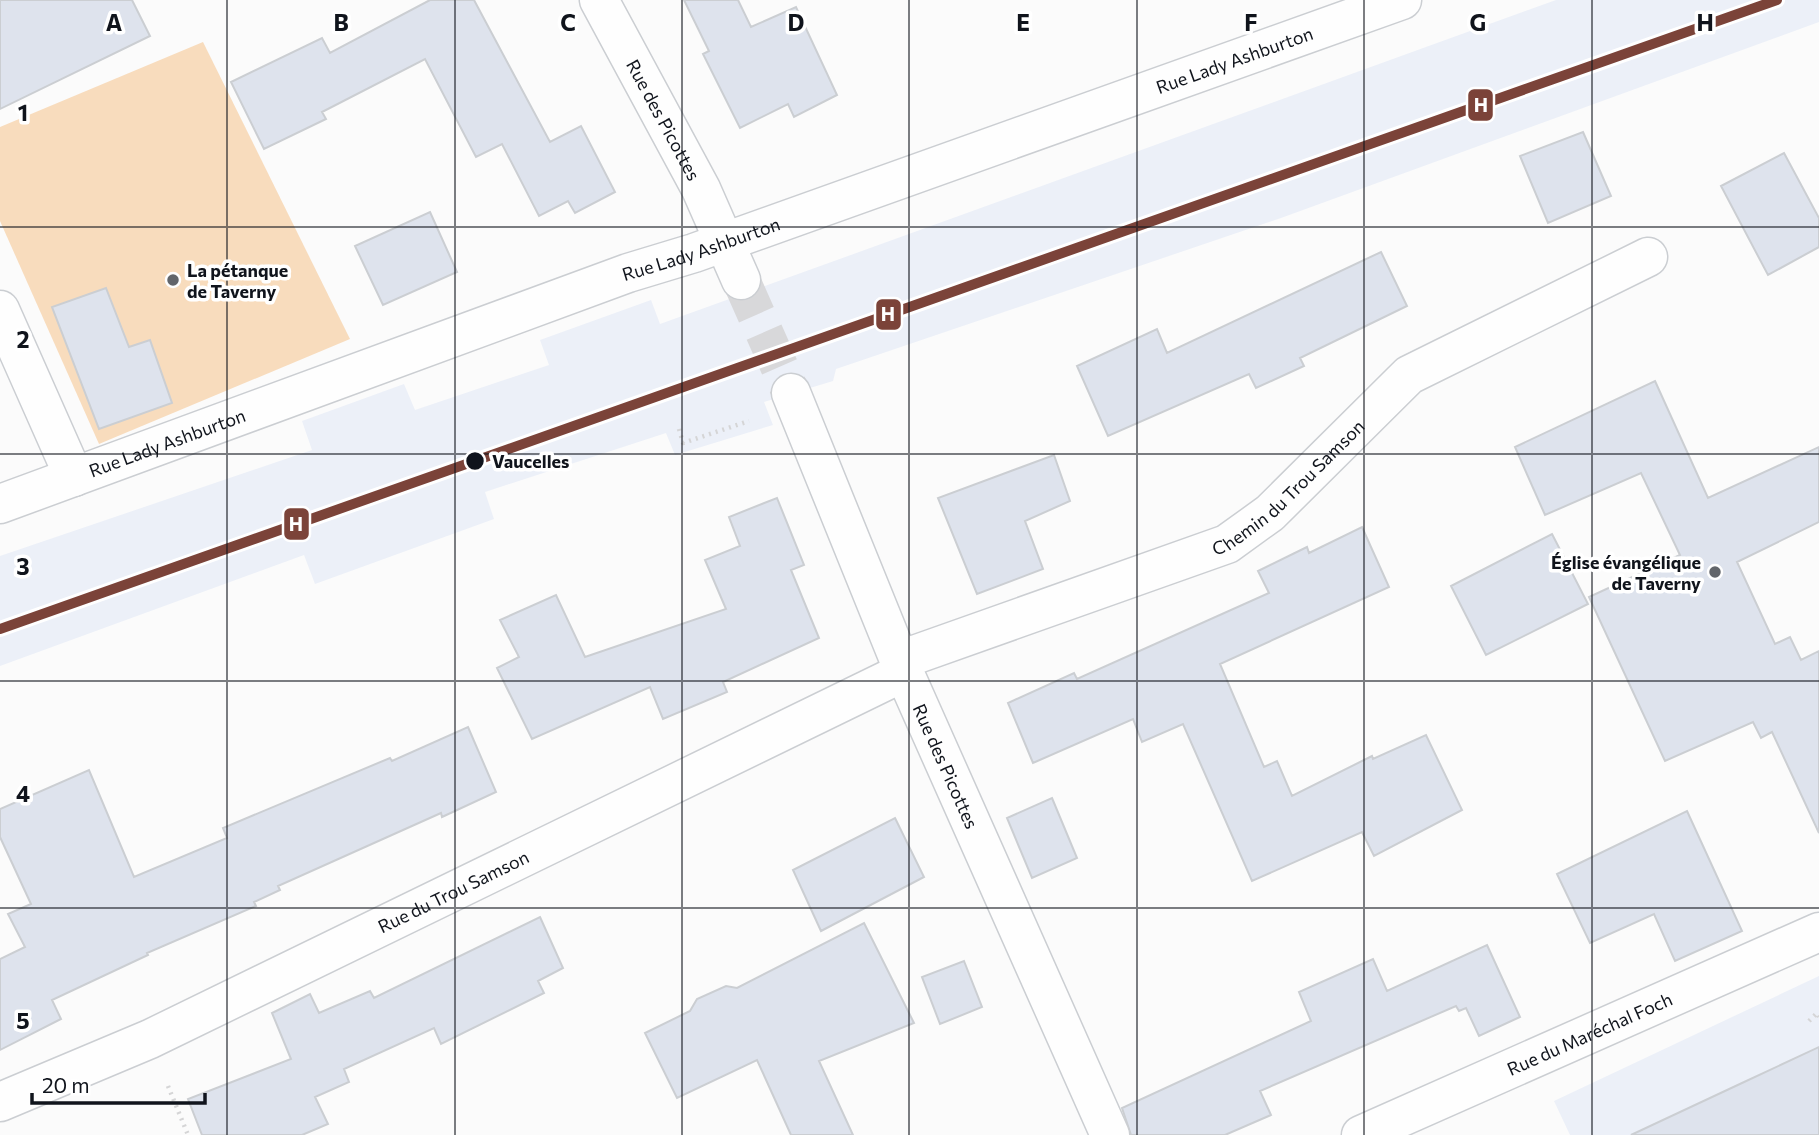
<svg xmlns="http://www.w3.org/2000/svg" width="1819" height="1135" font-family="Commissioner,sans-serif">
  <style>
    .built { fill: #ecf0f8 }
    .green { fill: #f8dcbd }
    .building { fill: #dee3ed; stroke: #cbced2; stroke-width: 2 }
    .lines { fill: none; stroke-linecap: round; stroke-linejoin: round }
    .street-tunnel { stroke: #d8d8da; stroke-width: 38; stroke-dasharray: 38 19; stroke-linecap: butt }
    .street-casing { stroke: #cbced2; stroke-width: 41 }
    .secondary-casing { stroke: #cbced2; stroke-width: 41 }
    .path { stroke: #d5d5d6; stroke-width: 4.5; stroke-dasharray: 2 5; stroke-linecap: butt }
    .street { stroke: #fefefe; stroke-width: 38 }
    .secondary { stroke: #fefefe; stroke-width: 38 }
    .rail-1-casing { stroke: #fff; stroke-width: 16 }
    .rail-1 { stroke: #7b4339; stroke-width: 10 }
    .grid { fill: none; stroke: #10141c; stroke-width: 2; stroke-opacity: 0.55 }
    .poi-dot { fill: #62656a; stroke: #fff; stroke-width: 2.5 }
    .stop-dot { fill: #10141c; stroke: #fff; stroke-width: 2.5 }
    .labels { text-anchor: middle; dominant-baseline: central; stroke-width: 7; stroke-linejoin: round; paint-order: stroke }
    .street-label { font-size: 18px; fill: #10141c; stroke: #fff }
    .poi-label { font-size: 18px; font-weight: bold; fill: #10141c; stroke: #fff; text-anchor: start }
    .stop-label { font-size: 18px; font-weight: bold; fill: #10141c; stroke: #fff; text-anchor: start }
    .grid-label { font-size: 23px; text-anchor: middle; font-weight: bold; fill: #10141c; stroke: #fff; stroke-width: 7; stroke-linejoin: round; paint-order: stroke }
    .line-badge { stroke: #fff; stroke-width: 2.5 }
    .badge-label { font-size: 19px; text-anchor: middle; font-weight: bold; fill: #fff }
  </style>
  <rect width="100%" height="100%" fill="#fbfbfb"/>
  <path class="built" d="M 1556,0 L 1819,0 L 1819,22 L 1281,218 L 836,369 L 833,381 L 764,402 L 773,425 L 675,455 L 666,433 L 485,492 L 494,519 L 315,584 L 304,555 L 0,666 L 0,556 L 312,450 L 302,421 L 404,384 L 415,410 L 549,365 L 540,340 L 651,300 L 660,324 Z
    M 1819,976 L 1819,1135 L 1570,1135 L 1554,1101 Z"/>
  <path class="green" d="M 203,42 L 350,339 L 99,444 L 0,221 L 0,127 Z"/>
  <path class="building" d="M 0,0 L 132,0 L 150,36 L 0,109 Z
    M 430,0 L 474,0 L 550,142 L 581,126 L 615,192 L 575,213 L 568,201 L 539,216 L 502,144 L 476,157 L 425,59 L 322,112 L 326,119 L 264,149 L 231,82 L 322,38 L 330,53 Z
    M 684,0 L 738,0 L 751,27 L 796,7 L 837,95 L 794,117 L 788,104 L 740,128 L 703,54 L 709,51 Z
    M 1583,132 L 1611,196 L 1548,223 L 1520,156 Z
    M 1784,153 L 1819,218 L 1819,247 L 1768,275 L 1721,186 Z
    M 430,212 L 457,272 L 383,305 L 355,246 Z
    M 1381,252 L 1407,306 L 1300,358 L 1304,366 L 1256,388 L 1249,374 L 1108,436 L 1077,366 L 1157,329 L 1167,353 Z
    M 106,288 L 129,347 L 150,340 L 172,403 L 99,429 L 52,307 Z
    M 1655,381 L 1708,498 L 1819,447 L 1819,522 L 1737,562 L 1775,644 L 1790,637 L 1801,660 L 1819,651 L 1819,833 L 1772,732 L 1761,738 L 1753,722 L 1665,761 L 1589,597 L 1680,555 L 1641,473 L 1545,515 L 1515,447 Z
    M 1054,455 L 1070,501 L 1025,521 L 1043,569 L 977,594 L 938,498 Z
    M 777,498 L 804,565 L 791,570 L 819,638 L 723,682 L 727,692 L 663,719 L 650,687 L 532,739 L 497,668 L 519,657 L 500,620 L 556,595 L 585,657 L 726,609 L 705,560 L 740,546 L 729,517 Z
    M 1362,527 L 1389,587 L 1220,664 L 1264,767 L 1277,761 L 1292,796 L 1372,756 L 1373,759 L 1426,735 L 1462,810 L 1374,856 L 1362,832 L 1252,881 L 1183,724 L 1142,742 L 1133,719 L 1033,763 L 1008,703 L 1074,673 L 1077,679 L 1269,593 L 1258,571 L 1307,547 L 1309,553 Z
    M 1552,534 L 1588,604 L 1486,655 L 1451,586 Z
    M 468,727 L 496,792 L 442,817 L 441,813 L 278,886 L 280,890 L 254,902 L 256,906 L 147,953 L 148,955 L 52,1000 L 61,1019 L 0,1050 L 0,959 L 25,947 L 8,914 L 31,904 L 0,837 L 0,809 L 89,770 L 134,877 L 227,838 L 223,828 L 390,758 L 392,761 Z
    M 1052,798 L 1077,858 L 1032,878 L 1007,818 Z
    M 1687,811 L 1742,931 L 1675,961 L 1654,914 L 1590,943 L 1557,874 Z
    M 895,818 L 924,877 L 821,931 L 793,870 Z
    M 540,917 L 563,968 L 538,981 L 544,993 L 441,1044 L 434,1028 L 344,1069 L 349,1082 L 315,1097 L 328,1124 L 302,1135 L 202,1135 L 188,1099 L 291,1059 L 272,1013 L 310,994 L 319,1013 L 370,991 L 374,998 Z
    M 864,923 L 914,1023 L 819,1061 L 853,1135 L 791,1135 L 757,1060 L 677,1098 L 645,1033 L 690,1011 L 697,999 L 726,986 L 737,988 Z
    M 1487,945 L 1520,1017 L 1479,1036 L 1466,1008 L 1459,1011 L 1456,1006 L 1260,1091 L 1271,1115 L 1225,1135 L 1131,1135 L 1122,1108 L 1311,1021 L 1299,992 L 1373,959 L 1387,991 Z
    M 964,961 L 982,1007 L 940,1024 L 922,977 Z
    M 1819,1047 L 1819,1135 L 1631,1135 L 1742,1083 Z"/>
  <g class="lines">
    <path class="street-tunnel" d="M 741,280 L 791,393"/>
    <g class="street-casing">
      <g id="street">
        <path id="s1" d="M 599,0 L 701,189 L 741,280"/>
        <path d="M 0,310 L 74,477"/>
        <path id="s2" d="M 791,393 L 904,672 L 1110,1135"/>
        <path id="s3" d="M 0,504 L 628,273 L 694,253 L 1402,0"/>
        <path id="s4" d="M 900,660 L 1227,544 L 1270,513 L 1409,375 L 1648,257"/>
        <path id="s5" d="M 0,1102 L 150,1039 L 904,672"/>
      </g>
    </g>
    <g class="secondary-casing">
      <g id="secondary">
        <path id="s6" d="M 1361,1135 L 1819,932"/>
      </g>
    </g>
    <path class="path" d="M 679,429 L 683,443 L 749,421
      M 1809,1021 L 1817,1013 L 1819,1017
      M 168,1086 L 188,1135"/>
    <use href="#street" class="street"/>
    <use href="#secondary" class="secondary"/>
    <g class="rail-1-casing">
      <path id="rail-1" d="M 0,629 L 1777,0"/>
    </g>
    <use href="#rail-1" class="rail-1"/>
  </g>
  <path class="grid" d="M 227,0 L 227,1135M 455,0 L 455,1135M 682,0 L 682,1135M 909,0 L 909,1135M 1137,0 L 1137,1135M 1364,0 L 1364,1135M 1592,0 L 1592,1135M 0,227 L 1819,227M 0,454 L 1819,454M 0,681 L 1819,681M 0,908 L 1819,908"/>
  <g class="poi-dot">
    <circle cx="173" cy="280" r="7"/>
    <circle cx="1715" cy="572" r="7"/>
  </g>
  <circle class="stop-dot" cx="475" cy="461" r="10"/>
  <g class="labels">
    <g class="street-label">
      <text stroke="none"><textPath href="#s3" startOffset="1312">Rue Lady Ashburton</textPath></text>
      <text stroke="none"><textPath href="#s1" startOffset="136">Rue des Picottes</textPath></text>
      <text stroke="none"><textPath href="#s3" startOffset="746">Rue Lady Ashburton</textPath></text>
      <text stroke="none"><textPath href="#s3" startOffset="178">Rue Lady Ashburton</textPath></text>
      <text stroke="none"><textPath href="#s4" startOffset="430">Chemin du Trou Samson</textPath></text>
      <text stroke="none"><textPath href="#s2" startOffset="404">Rue des Picottes</textPath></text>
      <text stroke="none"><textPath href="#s5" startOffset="500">Rue du Trou Samson</textPath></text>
      <text stroke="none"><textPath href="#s6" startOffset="250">Rue du Maréchal Foch</textPath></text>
    </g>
    <g class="poi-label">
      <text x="187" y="270">La pétanque<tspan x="187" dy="21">de Taverny</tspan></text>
      <text x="1701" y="562" text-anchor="end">Église évangélique<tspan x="1701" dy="21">de Taverny</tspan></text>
    </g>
    <g class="stop-label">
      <text x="492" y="461">Vaucelles</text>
    </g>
  </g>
  <g class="grid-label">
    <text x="114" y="31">A</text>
    <text x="341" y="31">B</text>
    <text x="568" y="31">C</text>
    <text x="796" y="31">D</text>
    <text x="1023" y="31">E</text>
    <text x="1251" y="31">F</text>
    <text x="1478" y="31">G</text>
    <text x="1705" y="31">H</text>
    <text x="23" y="121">1</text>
    <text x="23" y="348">2</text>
    <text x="23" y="575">3</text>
    <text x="23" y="802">4</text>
    <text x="23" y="1029">5</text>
  </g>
  <g class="line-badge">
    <rect x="1467" y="88" width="27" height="34" rx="7" fill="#7b4339"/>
    <rect x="875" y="298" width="27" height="33" rx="7" fill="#7b4339"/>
    <rect x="283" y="507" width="27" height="34" rx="7" fill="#7b4339"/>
  </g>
  <g class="badge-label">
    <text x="1481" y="112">H</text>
    <text x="888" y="321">H</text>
    <text x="296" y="531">H</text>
  </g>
  <path d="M32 1093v10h173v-10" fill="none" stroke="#10141c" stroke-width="3.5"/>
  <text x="42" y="1093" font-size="21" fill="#10141c" stroke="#ffffff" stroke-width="5" paint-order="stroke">20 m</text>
</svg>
